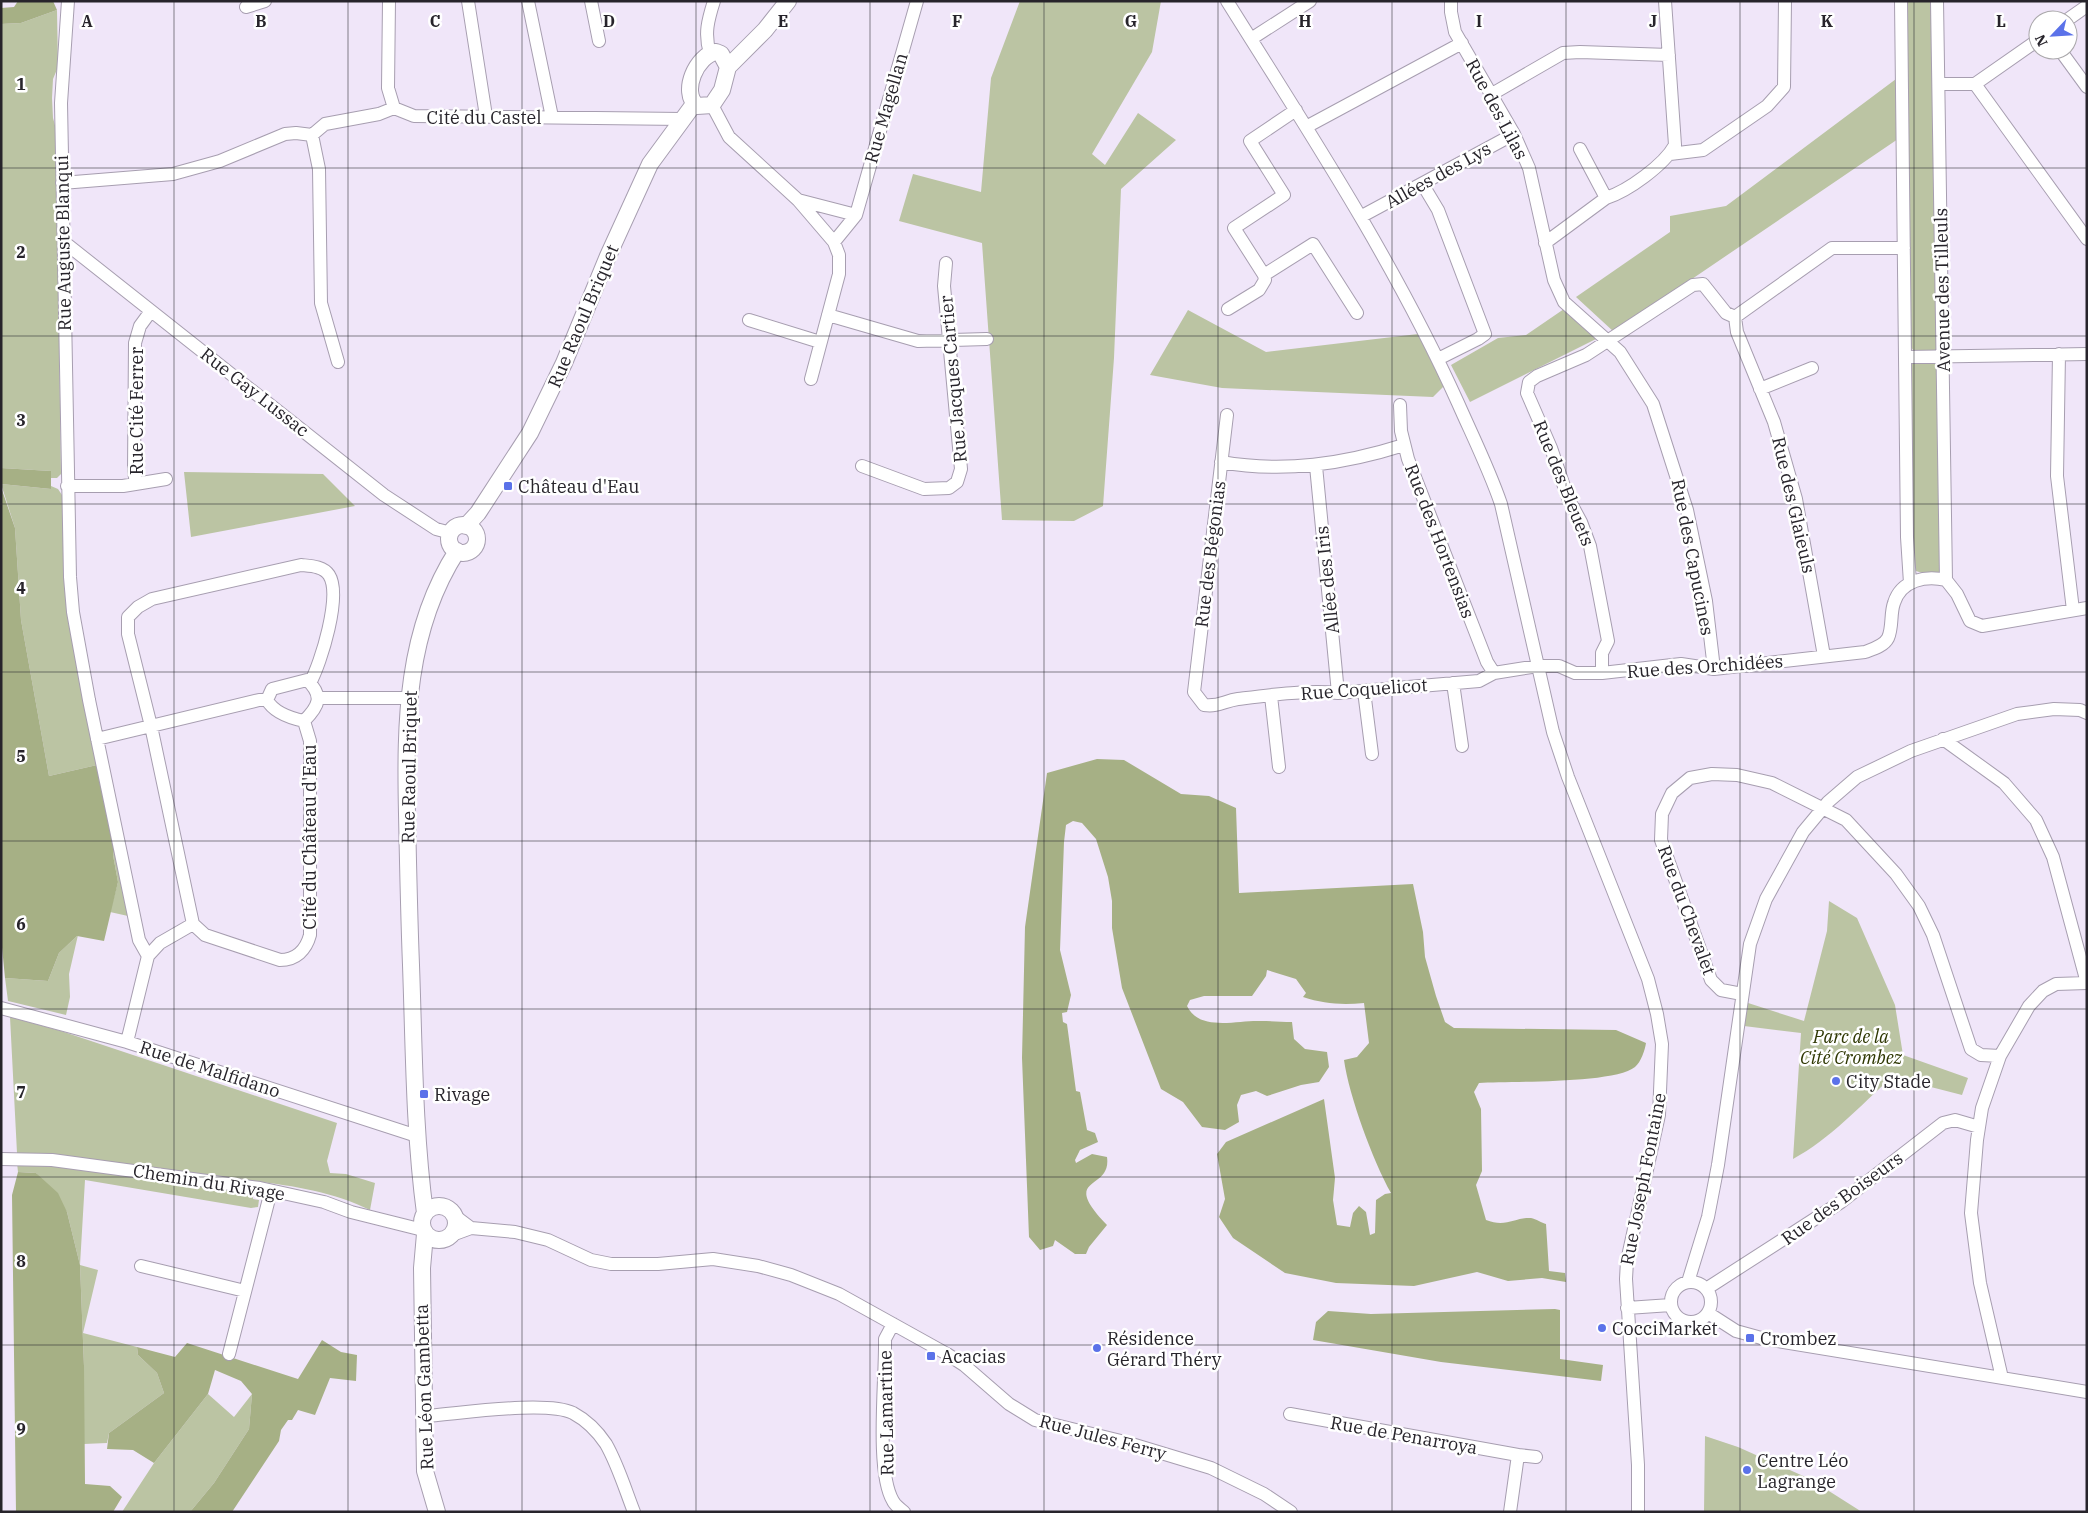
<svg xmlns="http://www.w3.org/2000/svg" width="2088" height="1513" font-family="'IBM Plex Serif',serif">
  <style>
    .green { fill: #bbc4a3 }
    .forest { fill: #a6b085 }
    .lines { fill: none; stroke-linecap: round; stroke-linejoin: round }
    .minor-casing { stroke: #a79eb0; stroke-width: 14 }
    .major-casing { stroke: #a79eb0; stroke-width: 18 }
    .minor { stroke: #fff; stroke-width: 12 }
    .major { stroke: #fff; stroke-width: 16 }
    .grid { fill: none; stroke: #27242b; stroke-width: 1; stroke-opacity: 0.55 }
    .poi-dot { fill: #5b72e9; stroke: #fff; stroke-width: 2 }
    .labels { text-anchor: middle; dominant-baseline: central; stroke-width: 5; stroke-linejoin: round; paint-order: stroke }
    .street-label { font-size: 18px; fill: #27242b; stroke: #fff }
    .poi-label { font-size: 18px; fill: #27242b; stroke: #fff; text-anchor: start }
    .park-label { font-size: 18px; font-style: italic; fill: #2e3702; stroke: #fff }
    .grid-label { font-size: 16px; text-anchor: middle; font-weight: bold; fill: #27242b; stroke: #fff; stroke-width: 5; stroke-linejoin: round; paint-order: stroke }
  </style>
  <rect width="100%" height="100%" fill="#f0e6f9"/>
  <path class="green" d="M 1020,1 L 1161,1 L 1152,52 L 1092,154 L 1105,165 L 1138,113 L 1176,140 L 1121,189 L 1114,358 L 1103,506 L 1074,521 L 1002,520 L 982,243 L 899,221 L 913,174 L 981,192 L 991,78 Z
    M 1904,1 L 1934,1 L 1939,345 L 1935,351 L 1914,351 L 1909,345 Z
    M 57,10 L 58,67 L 53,79 L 52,98 L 53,118 L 56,129 L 61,474 L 57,478 L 51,478 L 51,471 L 1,468 L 1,24 L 21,23 Z
    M 1896,79 L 1898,139 L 1614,332 L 1576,297 L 1670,232 L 1670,216 L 1726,206 Z
    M 1564,309 L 1596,339 L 1470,402 L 1451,365 L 1498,338 L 1526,335 Z
    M 1188,310 L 1266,352 L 1418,334 L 1444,386 L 1433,397 L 1222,388 L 1150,375 Z
    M 1933,359 L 1940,365 L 1942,571 C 1935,575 1919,574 1913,569 L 1910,365 L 1913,360 Z
    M 184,472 L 323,474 L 355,506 L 191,537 Z
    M 1,484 L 51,489 L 51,486 L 58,489 L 62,495 L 68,621 L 97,765 L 49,776 L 21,620 L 15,528 Z
    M 115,847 L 128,916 L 110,912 L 118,882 L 113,855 Z
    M 1829,901 L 1857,918 L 1895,1005 L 1903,1055 L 1968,1078 L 1962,1095 L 1892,1077 C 1861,1105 1830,1139 1793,1159 L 1801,1033 L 1744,1026 L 1745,1002 L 1804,1021 L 1827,931 Z
    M 78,935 L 69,974 L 70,997 L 66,1015 L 8,1001 L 5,978 L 48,981 L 59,953 Z
    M 10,1017 L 61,1031 L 337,1123 L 327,1161 L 330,1173 L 346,1174 L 375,1183 L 370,1210 C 320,1185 258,1182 203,1175 C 141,1167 79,1157 17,1153 Z
    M 17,1163 L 86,1170 L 253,1194 L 253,1199 L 259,1200 L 258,1207 L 251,1208 L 85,1180 L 80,1265 L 98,1270 L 83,1333 L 137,1347 L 138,1355 L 157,1373 L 164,1393 L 109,1433 L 107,1443 L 84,1444 L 84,1366 L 80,1265 L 67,1212 L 36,1173 L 18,1172 Z
    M 208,1394 L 234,1417 L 252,1394 L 249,1429 L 214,1483 L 190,1512 L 122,1512 L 154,1463 Z
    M 1705,1436 L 1738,1447 L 1810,1479 L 1862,1512 L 1704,1512 Z"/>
  <path class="forest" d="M 18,1 L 53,1 L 57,10 L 21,23 L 1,24 L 1,8 L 14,7 Z
    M 1,468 L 51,471 L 51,489 L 1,484 Z
    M 1,487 L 15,528 L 21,620 L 49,776 L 97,765 L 115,847 L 113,855 L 118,882 L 104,941 L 77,936 L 59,953 L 48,981 L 5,978 L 1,937 Z
    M 1097,759 L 1124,760 L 1181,794 L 1209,796 L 1236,808 L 1239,893 L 1413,884 L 1423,932 L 1425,957 L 1436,996 L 1445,1022 L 1454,1028 L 1616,1030 L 1646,1043 C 1645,1050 1641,1062 1635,1067 C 1614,1084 1510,1081 1479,1083 L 1474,1092 L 1481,1109 L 1482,1171 L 1476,1185 L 1486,1220 C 1506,1228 1516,1217 1531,1218 C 1536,1219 1542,1223 1546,1224 L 1549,1271 L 1565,1273 L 1566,1282 L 1542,1278 L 1508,1281 L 1477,1272 L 1414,1286 L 1336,1283 L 1285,1273 L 1233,1238 L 1219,1217 L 1225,1199 L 1217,1154 L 1226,1142 L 1324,1099 L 1335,1178 L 1333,1200 L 1337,1225 L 1350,1227 L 1353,1213 L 1359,1206 L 1366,1212 L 1370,1235 L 1375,1233 L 1376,1200 L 1385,1194 L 1391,1193 C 1373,1161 1349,1096 1344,1060 L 1357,1057 L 1369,1043 L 1364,1003 C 1342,1005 1324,1004 1303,997 L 1306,993 L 1296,979 L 1267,970 L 1266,976 L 1252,996 L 1204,996 L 1190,1000 L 1187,1006 C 1199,1032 1238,1020 1260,1021 C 1271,1021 1281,1022 1292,1022 L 1294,1039 L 1305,1049 L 1327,1052 L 1329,1067 L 1319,1082 L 1301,1085 L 1267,1096 L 1256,1091 L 1241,1095 L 1237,1105 L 1239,1122 L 1225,1130 L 1202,1127 L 1183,1102 L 1161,1089 L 1122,988 L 1112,928 L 1112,901 L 1108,877 L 1096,839 L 1082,823 L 1073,821 L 1066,825 L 1064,842 L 1060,950 L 1071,995 L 1067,1012 L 1062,1013 L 1063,1022 L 1067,1024 L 1076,1091 L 1080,1092 L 1087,1130 L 1095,1133 L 1098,1142 L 1080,1150 L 1075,1160 L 1076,1163 L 1092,1154 L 1107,1157 C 1112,1192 1058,1174 1107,1225 L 1089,1247 L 1086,1254 L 1075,1254 L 1055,1240 L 1053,1246 L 1040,1250 L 1029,1237 L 1022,1058 L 1025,927 L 1047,773 Z
    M 18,1172 L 36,1173 L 58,1193 L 67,1212 L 80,1265 L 84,1366 L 85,1484 L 110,1486 L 122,1497 L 113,1512 L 16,1512 L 12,1195 Z
    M 1555,1309 L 1560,1310 L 1560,1359 L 1603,1365 L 1601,1381 L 1441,1362 L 1313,1340 L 1316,1322 L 1328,1311 L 1371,1314 Z
    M 322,1340 L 341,1352 L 357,1355 L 356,1381 L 330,1378 L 315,1415 L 298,1410 L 292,1420 L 288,1420 L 281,1430 L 279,1441 L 232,1512 L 190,1512 L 214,1483 L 249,1429 L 252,1394 L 241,1381 L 215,1370 L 208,1394 L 154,1463 L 133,1450 L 107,1449 L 109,1433 L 164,1393 L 157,1373 L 138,1355 L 137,1347 L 175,1357 L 187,1343 L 298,1379 Z"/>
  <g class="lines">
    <g class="minor-casing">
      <path id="minor" d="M 68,1 L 61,103 L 70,577 L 73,612 L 89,700 L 139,940 L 148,956
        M 389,1 L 388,88 L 394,108
        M 468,1 L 486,116
        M 528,1 L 552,117
        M 591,1 L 599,41
        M 1227,1 C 1309,132 1394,261 1458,403 C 1473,437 1489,469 1501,504 L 1553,732 L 1568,777 L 1648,979 L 1657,1014 L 1662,1044 L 1659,1115 L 1627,1261 L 1626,1279 L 1638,1465 L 1638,1512
        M 1451,1 L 1451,12 L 1455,32 L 1514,134 L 1529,168 L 1554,280 L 1564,302 L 1620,352 L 1653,404 L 1687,510 L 1706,601 L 1714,669
        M 1901,1 L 1907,537 L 1910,583
        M 1937,1 L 1946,580
        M 246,7 L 265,1
        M 2067,20 L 2087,6
        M 1251,39 L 1310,1
        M 2060,50 L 2087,87
        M 710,53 C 704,34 708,20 714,1
        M 1939,84 L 1975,84 L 2087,239
        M 1975,84 L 2038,40
        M 1492,94 L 1563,53 L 1580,52 L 1669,55
        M 712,105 L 729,137 L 798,200 L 834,242 L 839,255 L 839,274 L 811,379
        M 1296,110 L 1250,141 L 1284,195 L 1234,228 L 1264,275 L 1313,244 L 1357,313
        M 1306,127 L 1462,43
        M 312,135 L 319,169 L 321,303 L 338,362
        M 1580,149 L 1606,198
        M 1670,154 L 1703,150 L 1767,106 L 1784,87 L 1785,1
        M 62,183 L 173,174 L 220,161 L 285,134 L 296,133 L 312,135 L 325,124 L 379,114 L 394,108 L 414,116 L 683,119
        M 1423,185 L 1438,210 L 1485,334 L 1478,339 L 1438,359
        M 798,200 L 856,215 L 834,242
        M 856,215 L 917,1
        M 1362,216 L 1514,134
        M 64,242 L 384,495 L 436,529 L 451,533
        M 1545,243 L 1606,198 C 1628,191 1664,165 1675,145 L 1665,1
        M 1228,309 L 1259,290 L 1265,280 L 1264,275
        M 828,315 L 918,341 L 987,339
        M 1735,317 L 1737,332 L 1774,422 L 1796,499 L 1824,656
        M 1735,317 L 1832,248 L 1904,248
        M 749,320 L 820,342
        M 2059,354 L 2057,476 L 2073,610
        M 1906,357 L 2087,354
        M 1760,389 L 1812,368
        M 1400,405 L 1401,431 L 1408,459 L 1487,662 L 1494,673
        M 1227,415 L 1194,692 L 1204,705 C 1219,707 1224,701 1238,699 C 1270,695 1306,690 1338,693 L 1479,681 L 1494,673 L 1538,666 L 1559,666 L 1575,673 L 1602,673 L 1681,664 L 1714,669 L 1865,652 C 1873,649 1884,646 1888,638 C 1893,627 1890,614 1894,603 C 1901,580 1926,575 1946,580
        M 1221,462 C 1284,473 1344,464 1404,445
        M 862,466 L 924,489 L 949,488 L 957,482 L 961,469 L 944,286 L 946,263
        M 1316,466 L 1338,693
        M 136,484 L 134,471 L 135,343 L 140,326 L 151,311
        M 67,486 L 123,486 L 166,479
        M 1946,580 L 1957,594 L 1970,621 L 1982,626 L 2087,608
        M 1602,673 L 1602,653 L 1608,641 L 1590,546 L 1581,522 L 1568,498 L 1551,448 L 1527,393 L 1529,382 L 1537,376 L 1586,355 L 1693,285 L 1703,284 L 1726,313 L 1735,317
        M 307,680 C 324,696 319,706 304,721 C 290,718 274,713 267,700 L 272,689 Z
        M 1453,683 L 1462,746
        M 1364,691 L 1372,754
        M 1271,696 L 1279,767
        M 319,698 L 409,698
        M 304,721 L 310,741 L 310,935 C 306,950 296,960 280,960 L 205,935 L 193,924 L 151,726 L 128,634 L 128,617 L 138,607 L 152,599 L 301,565 C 310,566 323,566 329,575 C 342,595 321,663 310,683
        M 97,739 L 259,700 L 267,700
        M 1943,739 L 2004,783 L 2036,820 L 2053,857 L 2087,983
        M 1742,994 L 1721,990 L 1711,980 L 1661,840 L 1662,814 L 1672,793 L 1690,778 L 1712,774 L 1737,775 L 1772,783 L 1846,820 L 1896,874 L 1919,906 L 1933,935 L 1971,1049 L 1981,1055 L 2000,1056
        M 1,1008 L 127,1042 L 417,1136
        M 127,1042 L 148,956 L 160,943 L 193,924
        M 1,1159 L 52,1160 L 260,1188 L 324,1202 L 351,1212 L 423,1230
        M 455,1216 L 471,1228
        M 452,1235 L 471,1228 L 515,1232 L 548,1240 L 591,1260 L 611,1264 L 658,1264 L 713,1259 L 758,1266 L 791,1275 L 839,1294 L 947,1354 L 964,1365 L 1009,1404 L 1035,1420 L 1125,1442 L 1211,1468 L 1264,1494 L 1291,1512
        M 141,1266 L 245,1291
        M1671 1302a20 20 0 1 1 40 0a20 20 0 1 1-40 0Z
        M 1688,1282 L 1708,1217 L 1718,1165 L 1750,944 L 1766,899 L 1803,832 L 1828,802 L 1857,777 L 1911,751 L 2017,714 L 2054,709 L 2080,710 L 2087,713
        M 1706,1289 L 1841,1202 L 1943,1123 L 1955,1120 L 1979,1127
        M 1627,1308 L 1671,1305
        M 1708,1313 L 1736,1331 L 1765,1339 L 2087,1392
        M 893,1324 L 885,1339 C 886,1377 875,1471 893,1501 C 895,1505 900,1509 904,1512
        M 229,1354 L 271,1191
        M 2002,1378 L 1980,1283 L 1971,1213 L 1977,1140 L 1982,1108 L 2000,1056 L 2029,1006 L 2043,991 L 2056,984 L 2087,983
        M 1290,1414 L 1518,1455 L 1510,1512
        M 424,1416 C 457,1414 546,1400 573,1413 C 586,1420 598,1432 606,1444 C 618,1465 625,1489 634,1512
        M 1518,1455 L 1536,1457"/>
    </g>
    <g class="major-casing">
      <path id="major" d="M 716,52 L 721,54 L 728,67 L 722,90 L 712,105 L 697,106 C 680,92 697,55 716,52 Z
        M 728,67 L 765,30 L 788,1
        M449 539a14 14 0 1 1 28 0a14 14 0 1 1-28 0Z
        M 466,526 L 478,513 L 530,433 L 564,363 L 608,256 L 650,164 L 694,104
        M422 1223a17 17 0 1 1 34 0a17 17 0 1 1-34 0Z
        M 425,1213 C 414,1131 414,1048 411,965 C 409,914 408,864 407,814 C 405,722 406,630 457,551
        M 425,1234 L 422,1268 L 425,1471 L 437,1512"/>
    </g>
    <use href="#minor" class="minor"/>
    <use href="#major" class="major"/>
  </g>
  <path class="grid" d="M 174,1 L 174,1512M 348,1 L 348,1512M 522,1 L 522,1512M 696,1 L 696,1512M 870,1 L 870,1512M 1044,1 L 1044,1512M 1218,1 L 1218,1512M 1392,1 L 1392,1512M 1566,1 L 1566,1512M 1740,1 L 1740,1512M 1914,1 L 1914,1512M 1,168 L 2087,168M 1,336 L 2087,336M 1,504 L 2087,504M 1,672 L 2087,672M 1,841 L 2087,841M 1,1009 L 2087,1009M 1,1177 L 2087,1177M 1,1345 L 2087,1345"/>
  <g class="poi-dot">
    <rect x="503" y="481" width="10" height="10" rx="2.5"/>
    <circle cx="1836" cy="1081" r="5"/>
    <rect x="419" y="1089" width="10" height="10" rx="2.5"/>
    <circle cx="1602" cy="1328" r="5"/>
    <rect x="1745" y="1333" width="10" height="10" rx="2.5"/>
    <circle cx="1097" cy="1348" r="5"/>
    <rect x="926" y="1351" width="10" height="10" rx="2.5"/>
    <circle cx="1747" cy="1470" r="5"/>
  </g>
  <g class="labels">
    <g class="street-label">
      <text transform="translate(886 108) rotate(-74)">Rue Magellan</text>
      <text transform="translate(1497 109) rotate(62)">Rue des Lilas</text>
      <text x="484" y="117">Cité du Castel</text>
      <text transform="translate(1438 175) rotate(-29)">Allées des Lys</text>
      <text transform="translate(63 243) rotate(-91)">Rue Auguste Blanqui</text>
      <text transform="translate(1942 290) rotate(-91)">Avenue des Tilleuls</text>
      <text transform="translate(583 316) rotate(-67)">Rue Raoul Briquet</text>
      <text transform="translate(953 379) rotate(-95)">Rue Jacques Cartier</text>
      <text transform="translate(255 392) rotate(38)">Rue Gay Lussac</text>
      <text transform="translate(136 411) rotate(-90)">Rue Cité Ferrer</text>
      <text transform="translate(1564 483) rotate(68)">Rue des Bleuets</text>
      <text transform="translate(1794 505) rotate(77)">Rue des Glaieuls</text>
      <text transform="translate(1440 541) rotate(69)">Rue des Hortensias</text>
      <text transform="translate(1210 554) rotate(-83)">Rue des Bégonias</text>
      <text transform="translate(1693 557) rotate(79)">Rue des Capucines</text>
      <text transform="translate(1327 580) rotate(-96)">Allée des Iris</text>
      <text transform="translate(1705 666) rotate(-4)">Rue des Orchidées</text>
      <text transform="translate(1364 689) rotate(-4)">Rue Coquelicot</text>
      <text transform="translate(409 767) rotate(-89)">Rue Raoul Briquet</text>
      <text transform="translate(309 837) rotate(-90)">Cité du Château d'Eau</text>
      <text transform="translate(1687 910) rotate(70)">Rue du Chevalet</text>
      <text transform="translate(210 1069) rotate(18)">Rue de Malfidano</text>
      <text transform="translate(1643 1179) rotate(-79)">Rue Joseph Fontaine</text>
      <text transform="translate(209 1182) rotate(9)">Chemin du Rivage</text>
      <text transform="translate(1842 1198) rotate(-36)">Rue des Boiseurs</text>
      <text transform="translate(424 1387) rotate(-92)">Rue Léon Gambetta</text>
      <text transform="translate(886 1413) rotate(-91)">Rue Lamartine</text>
      <text transform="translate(1404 1435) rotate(10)">Rue de Penarroya</text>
      <text transform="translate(1103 1437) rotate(15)">Rue Jules Ferry</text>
    </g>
    <g class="poi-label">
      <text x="518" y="486">Château d'Eau</text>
      <text x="1846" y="1081">City Stade</text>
      <text x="434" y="1094">Rivage</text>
      <text x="1612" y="1328">CocciMarket</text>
      <text x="1107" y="1338">Résidence<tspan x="1107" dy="21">Gérard Théry</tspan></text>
      <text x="1760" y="1338">Crombez</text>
      <text x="941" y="1356">Acacias</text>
      <text x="1757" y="1460">Centre Léo<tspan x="1757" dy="21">Lagrange</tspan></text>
    </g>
    <g class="park-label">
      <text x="1851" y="1036">Parc de la<tspan x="1851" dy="21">Cité Crombez</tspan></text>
    </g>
  </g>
  <g class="grid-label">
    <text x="87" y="27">A</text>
    <text x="261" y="27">B</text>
    <text x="435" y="27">C</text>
    <text x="609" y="27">D</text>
    <text x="783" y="27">E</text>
    <text x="957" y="27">F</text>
    <text x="1131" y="27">G</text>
    <text x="1305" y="27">H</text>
    <text x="1479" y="27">I</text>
    <text x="1653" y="27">J</text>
    <text x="1827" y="27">K</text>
    <text x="2001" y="27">L</text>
    <text x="21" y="90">1</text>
    <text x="21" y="258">2</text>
    <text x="21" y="426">3</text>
    <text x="21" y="594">4</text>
    <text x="21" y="762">5</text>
    <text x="21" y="930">6</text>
    <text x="21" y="1098">7</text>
    <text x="21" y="1267">8</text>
    <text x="21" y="1435">9</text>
  </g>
  <rect width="2088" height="1513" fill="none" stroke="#27242b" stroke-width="5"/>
  <g transform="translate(2053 35) rotate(245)"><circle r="24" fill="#ffffff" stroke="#a9a7aa"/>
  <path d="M0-4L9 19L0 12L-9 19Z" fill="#5b72e9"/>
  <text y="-8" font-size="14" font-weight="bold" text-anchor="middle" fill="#27242b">N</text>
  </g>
</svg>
